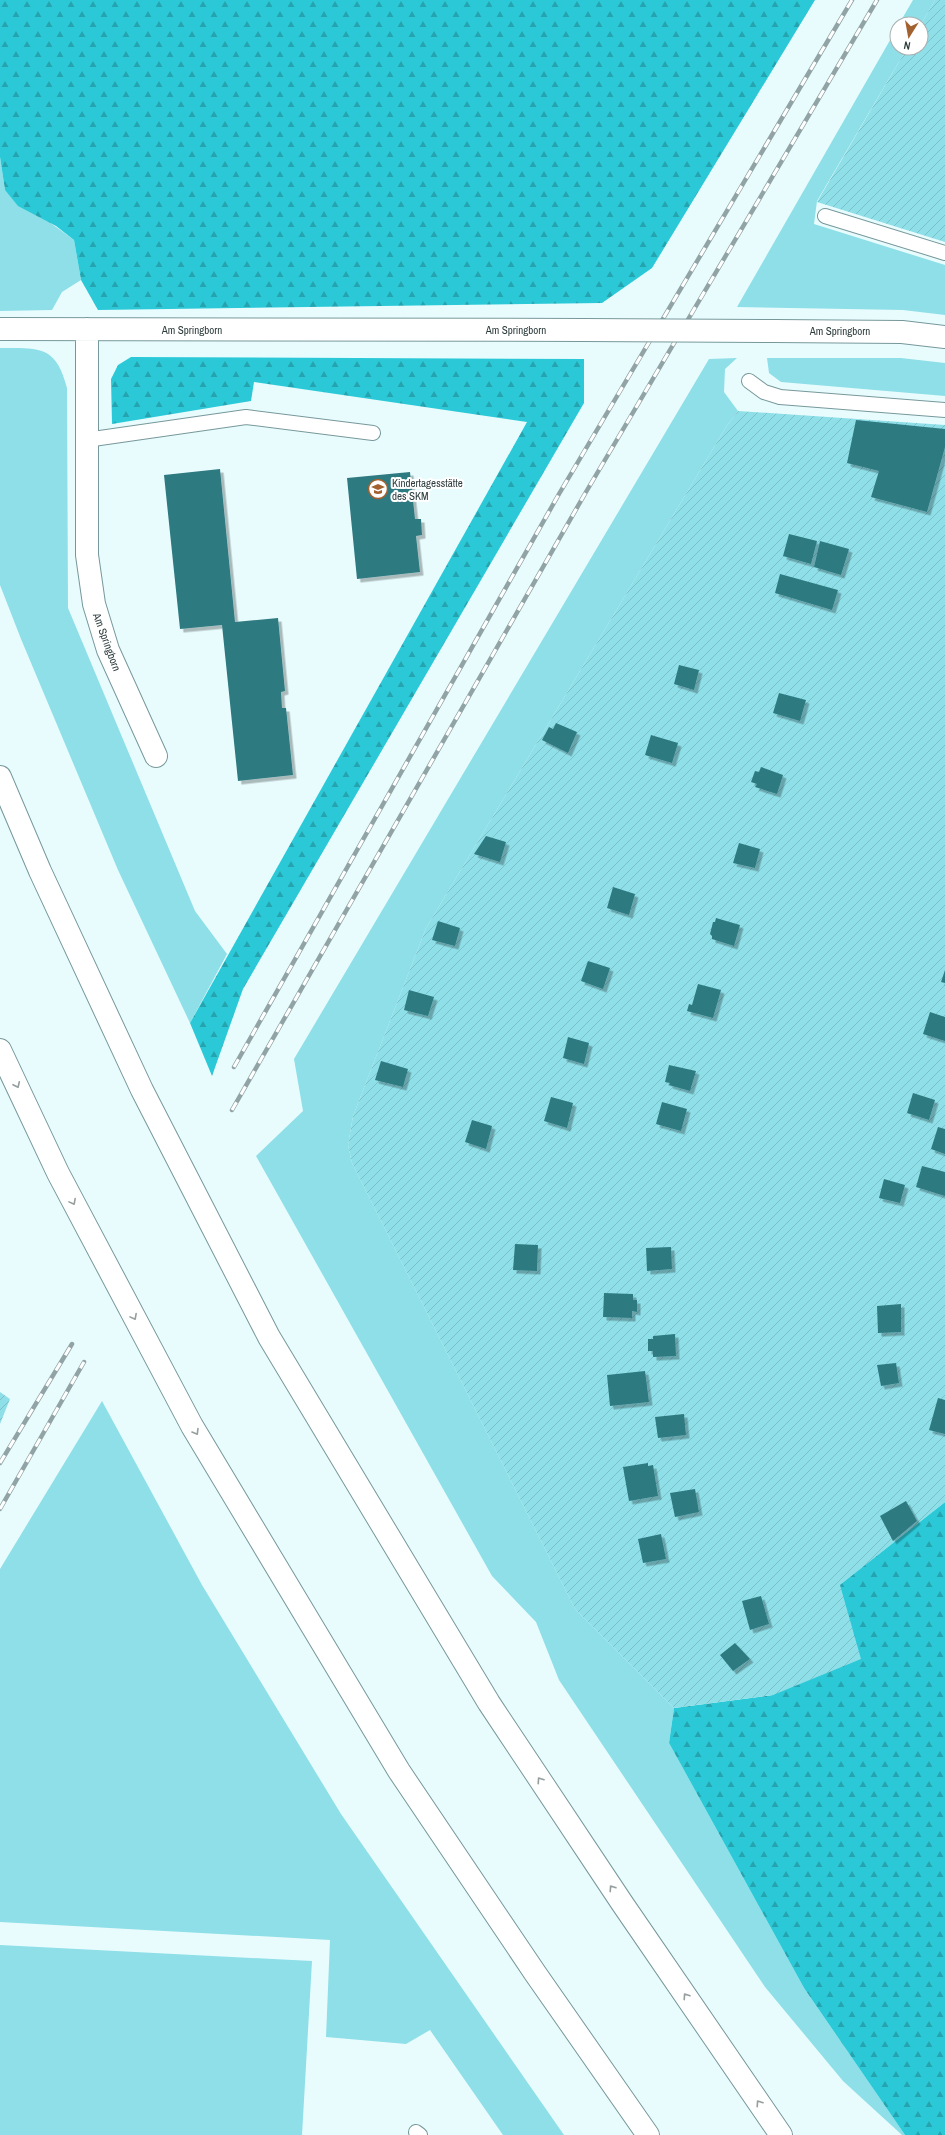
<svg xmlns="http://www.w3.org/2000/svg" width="945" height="2135" font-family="'Archivo Narrow',sans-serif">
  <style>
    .grass { fill: #8edfe8 }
    .forest { fill: url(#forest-firs) }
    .garden { fill: url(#garden-furrows) }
    .building { fill: #2f7a81; filter: url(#shadow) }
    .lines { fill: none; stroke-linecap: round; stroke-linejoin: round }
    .lane-casing { stroke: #77989b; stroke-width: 16 }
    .street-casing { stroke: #77989b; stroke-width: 24 }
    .highway-casing { stroke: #77989b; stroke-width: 24 }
    .lane { stroke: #fff; stroke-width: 14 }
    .street { stroke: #fff; stroke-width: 22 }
    .highway { stroke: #fff; stroke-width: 22 }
    .rail-casing { stroke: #92a3a5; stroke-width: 4.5 }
    .rail { stroke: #fff; stroke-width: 3; stroke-dasharray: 9; stroke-linecap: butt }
    .street-bridge-casing { stroke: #77989b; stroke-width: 24; stroke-linecap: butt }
    .street-bridge { stroke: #fff; stroke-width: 22 }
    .oneway { stroke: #969e9e }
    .labels { text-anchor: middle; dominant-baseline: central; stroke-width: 4; stroke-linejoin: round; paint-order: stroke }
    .street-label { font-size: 11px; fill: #2e3c3d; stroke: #fff }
    .poi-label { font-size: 11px; fill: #2e3c3d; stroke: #fff; text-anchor: start }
  </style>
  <defs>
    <pattern id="forest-firs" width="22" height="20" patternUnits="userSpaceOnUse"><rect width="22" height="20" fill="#2bc9d7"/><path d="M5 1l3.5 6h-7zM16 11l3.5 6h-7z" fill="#25a4b0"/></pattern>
    <pattern id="garden-furrows" width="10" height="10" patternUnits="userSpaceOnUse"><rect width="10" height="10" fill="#8edfe8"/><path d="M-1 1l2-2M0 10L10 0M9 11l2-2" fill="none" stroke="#7bc0c8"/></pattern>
    <filter id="shadow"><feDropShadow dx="3.5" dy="3.5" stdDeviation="0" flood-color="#0004"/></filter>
  </defs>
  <rect width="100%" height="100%" fill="#e8fcfe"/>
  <path class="grass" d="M 913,0 L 935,0 L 921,24 L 899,24 Z
    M 897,28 L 897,48 L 907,48 L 817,201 L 814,224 L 945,265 L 945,315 L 903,310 L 737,307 Z
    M 0,157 L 5,190 L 74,240 L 81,280 L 62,292 L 52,310 L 0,311 Z
    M 0,348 C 39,348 56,345 67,388 L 68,608 L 195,911 L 227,954 L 190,1023 L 118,870 L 21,639 L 0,585 Z
    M 737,358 L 725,369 L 724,392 L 738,411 L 726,427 L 426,928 L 353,1116 L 348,1145 L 352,1163 L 575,1609 L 674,1708 L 669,1743 L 804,1988 L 905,2135 L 902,2135 L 843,2081 L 765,1987 L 559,1680 L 536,1622 L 492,1576 L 256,1156 L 303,1111 L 294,1059 L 709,359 Z
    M 767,358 L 901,358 L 945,363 L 945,396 L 781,382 L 769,373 Z
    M 102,1401 L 202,1585 L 341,1814 L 564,2135 L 503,2135 L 430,2030 L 406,2044 L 326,2037 L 330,1940 L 0,1922 L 0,1569 Z
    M 0,1945 L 312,1961 L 302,2135 L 0,2135 Z"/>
  <path class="forest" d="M 0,0 L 815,0 L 652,268 L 602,303 L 98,310 L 81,280 L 74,240 L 56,226 L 18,206 L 5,190 L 0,157 Z
    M 131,357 L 584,359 L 584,403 L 243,989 L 212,1076 L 190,1023 L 527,422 L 254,382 L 251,401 L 112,424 L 111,379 L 118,365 Z
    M 945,1502 L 945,2135 L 905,2135 L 804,1988 L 669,1743 L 674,1708 L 773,1695 L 839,1585 Z"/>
  <path class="garden" d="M 935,0 L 945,0 L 945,242 L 817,202 L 907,48 L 921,48 L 921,24 Z
    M 738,411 L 945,425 L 945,1502 L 840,1585 L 861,1659 L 773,1695 L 674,1708 L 575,1609 L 352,1163 L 348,1145 L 353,1116 L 426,928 L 726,427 Z
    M 0,1392 L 10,1399 L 0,1424 Z"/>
  <path class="building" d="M 856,420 L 945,429 L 945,447 L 927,512 L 871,497 L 879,471 L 847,463 Z
    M 220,469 L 235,622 L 278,618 L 285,691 L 281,692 L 282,708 L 286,708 L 293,775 L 238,781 L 222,625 L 180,629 L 164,475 Z
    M 410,472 L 415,519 L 421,519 L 422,535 L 416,536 L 420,572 L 357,579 L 347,478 Z
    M 789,534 L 817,541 L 811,564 L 783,556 Z
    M 820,541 L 849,549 L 841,575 L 814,567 Z
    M 780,574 L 838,590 L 832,610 L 775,593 Z
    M 679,665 L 699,670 L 694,690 L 674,684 Z
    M 779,693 L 806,700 L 800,721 L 773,713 Z
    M 556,723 L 577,732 L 568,753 L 542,740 L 549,727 L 553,729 Z
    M 651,735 L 678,743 L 672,763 L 645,755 Z
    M 761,767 L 783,775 L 777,794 L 755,787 L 757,784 L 751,782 L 755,771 L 759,772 Z
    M 486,836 L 506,842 L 500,862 L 474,854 Z
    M 739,843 L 760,849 L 755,868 L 733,863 Z
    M 613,887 L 635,894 L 629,915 L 607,908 Z
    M 716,918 L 740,925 L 734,946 L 712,939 L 712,936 L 710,934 L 713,922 L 715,922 Z
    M 438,921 L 460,928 L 455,946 L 432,940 Z
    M 588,961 L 610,968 L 603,989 L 581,981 Z
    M 945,970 L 945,983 L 941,982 Z
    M 698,984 L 721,990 L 713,1018 L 687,1011 L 689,1004 L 692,1005 Z
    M 409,990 L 434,997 L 428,1016 L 404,1010 Z
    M 930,1012 L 945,1017 L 945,1041 L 923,1034 Z
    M 568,1037 L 589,1043 L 584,1064 L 563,1058 Z
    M 381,1061 L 408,1069 L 403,1087 L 375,1080 Z
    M 669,1065 L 696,1071 L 690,1091 L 669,1085 L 670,1083 L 665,1082 Z
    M 913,1093 L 935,1100 L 929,1120 L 907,1113 Z
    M 551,1097 L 573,1103 L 567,1128 L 544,1121 Z
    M 662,1102 L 687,1109 L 681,1131 L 656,1124 Z
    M 472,1120 L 492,1126 L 486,1149 L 465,1142 Z
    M 938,1127 L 945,1129 L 945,1154 L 931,1149 Z
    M 922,1166 L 945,1172 L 945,1196 L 916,1187 Z
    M 884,1179 L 905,1185 L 900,1203 L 879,1198 Z
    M 515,1244 L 538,1245 L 537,1271 L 513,1270 Z
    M 671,1247 L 672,1269 L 647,1271 L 646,1248 Z
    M 604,1293 L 633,1294 L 633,1300 L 637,1300 L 637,1312 L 632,1311 L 632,1318 L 603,1317 Z
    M 901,1304 L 901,1332 L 878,1333 L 877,1306 Z
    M 675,1334 L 676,1356 L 653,1357 L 653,1351 L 648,1351 L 648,1339 L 653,1339 L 653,1336 Z
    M 896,1363 L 899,1383 L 881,1386 L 877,1365 Z
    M 645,1371 L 649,1402 L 610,1406 L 607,1375 Z
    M 938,1398 L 945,1400 L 945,1434 L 929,1430 Z
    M 684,1414 L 686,1435 L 658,1438 L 655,1417 Z
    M 648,1463 L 648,1466 L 653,1465 L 658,1496 L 629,1501 L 623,1467 Z
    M 695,1489 L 699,1512 L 675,1517 L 670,1493 Z
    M 906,1501 L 917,1521 L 893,1541 L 880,1516 Z
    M 661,1534 L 666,1559 L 643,1563 L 638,1539 Z
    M 761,1596 L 769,1624 L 750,1630 L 742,1601 Z
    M 735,1643 L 750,1659 L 733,1671 L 720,1655 Z"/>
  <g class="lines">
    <g class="lane-casing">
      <path id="lane" d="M 825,216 L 945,253
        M 749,381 L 764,392 L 780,397 L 945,410
        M 86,440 L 246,417 L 373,433
        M 416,2132 L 420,2135"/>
    </g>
    <g class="street-casing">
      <path id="street" d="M 0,329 L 584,330
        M 87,329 L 87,555 L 94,604 L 108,650 L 156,756
        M 774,331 L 902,332 L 945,337"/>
    </g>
    <g class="highway-casing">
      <path id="highway" d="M 0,777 L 40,871 L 142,1090 L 269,1337 L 489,1703 L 622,1903 L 781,2135
        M 0,1050 L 58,1173 L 192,1426 L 399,1771 L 535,1973 L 648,2135"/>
    </g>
    <use href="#lane" class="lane"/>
    <use href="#street" class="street"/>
    <use href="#highway" class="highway"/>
    <g class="rail-casing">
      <path id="rail" d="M 234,1067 L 559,494 L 852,0
        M 232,1110 L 586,492 L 877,0
        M 0,1463 L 72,1344
        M 0,1509 L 84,1362"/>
    </g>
    <use href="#rail" class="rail"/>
    <g class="street-bridge-casing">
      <path id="street-bridge" d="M 584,330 L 774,331"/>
    </g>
    <use href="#street-bridge" class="street-bridge"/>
  </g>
  <defs><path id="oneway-chevron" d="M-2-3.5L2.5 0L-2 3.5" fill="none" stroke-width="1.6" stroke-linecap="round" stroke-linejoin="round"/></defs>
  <g class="oneway">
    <use href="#oneway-chevron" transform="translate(17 1085) rotate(65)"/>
    <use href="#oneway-chevron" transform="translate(73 1202) rotate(62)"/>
    <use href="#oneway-chevron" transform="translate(134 1317) rotate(62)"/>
    <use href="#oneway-chevron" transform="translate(196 1432) rotate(59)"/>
    <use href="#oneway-chevron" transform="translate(540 1780) rotate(-124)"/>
    <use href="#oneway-chevron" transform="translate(612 1888) rotate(-124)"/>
    <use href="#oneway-chevron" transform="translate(686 1996) rotate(-124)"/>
    <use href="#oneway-chevron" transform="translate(759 2103) rotate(-124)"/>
  </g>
  <defs>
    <g id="school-ring" transform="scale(1)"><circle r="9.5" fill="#fff" stroke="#a46130" stroke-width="1.5"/><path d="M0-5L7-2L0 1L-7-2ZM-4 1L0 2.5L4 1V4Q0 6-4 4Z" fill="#a46130"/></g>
  </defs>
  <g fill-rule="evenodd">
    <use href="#school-ring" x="378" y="489"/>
  </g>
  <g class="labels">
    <g class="street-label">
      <text x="192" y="330">Am Springborn</text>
      <text x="516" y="330">Am Springborn</text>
      <text x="840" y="331">Am Springborn</text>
      <text transform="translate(107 642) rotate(70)">Am Springborn</text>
    </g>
    <g class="poi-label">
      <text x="392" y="483">Kindertagesstätte<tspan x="392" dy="13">des SKM</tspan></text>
    </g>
  </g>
  <g transform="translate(909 36) rotate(191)"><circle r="19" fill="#ffffff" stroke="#abb1b1"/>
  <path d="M0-3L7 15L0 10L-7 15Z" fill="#a46130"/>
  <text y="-6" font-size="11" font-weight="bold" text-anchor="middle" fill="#2e3c3d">N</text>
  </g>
</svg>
